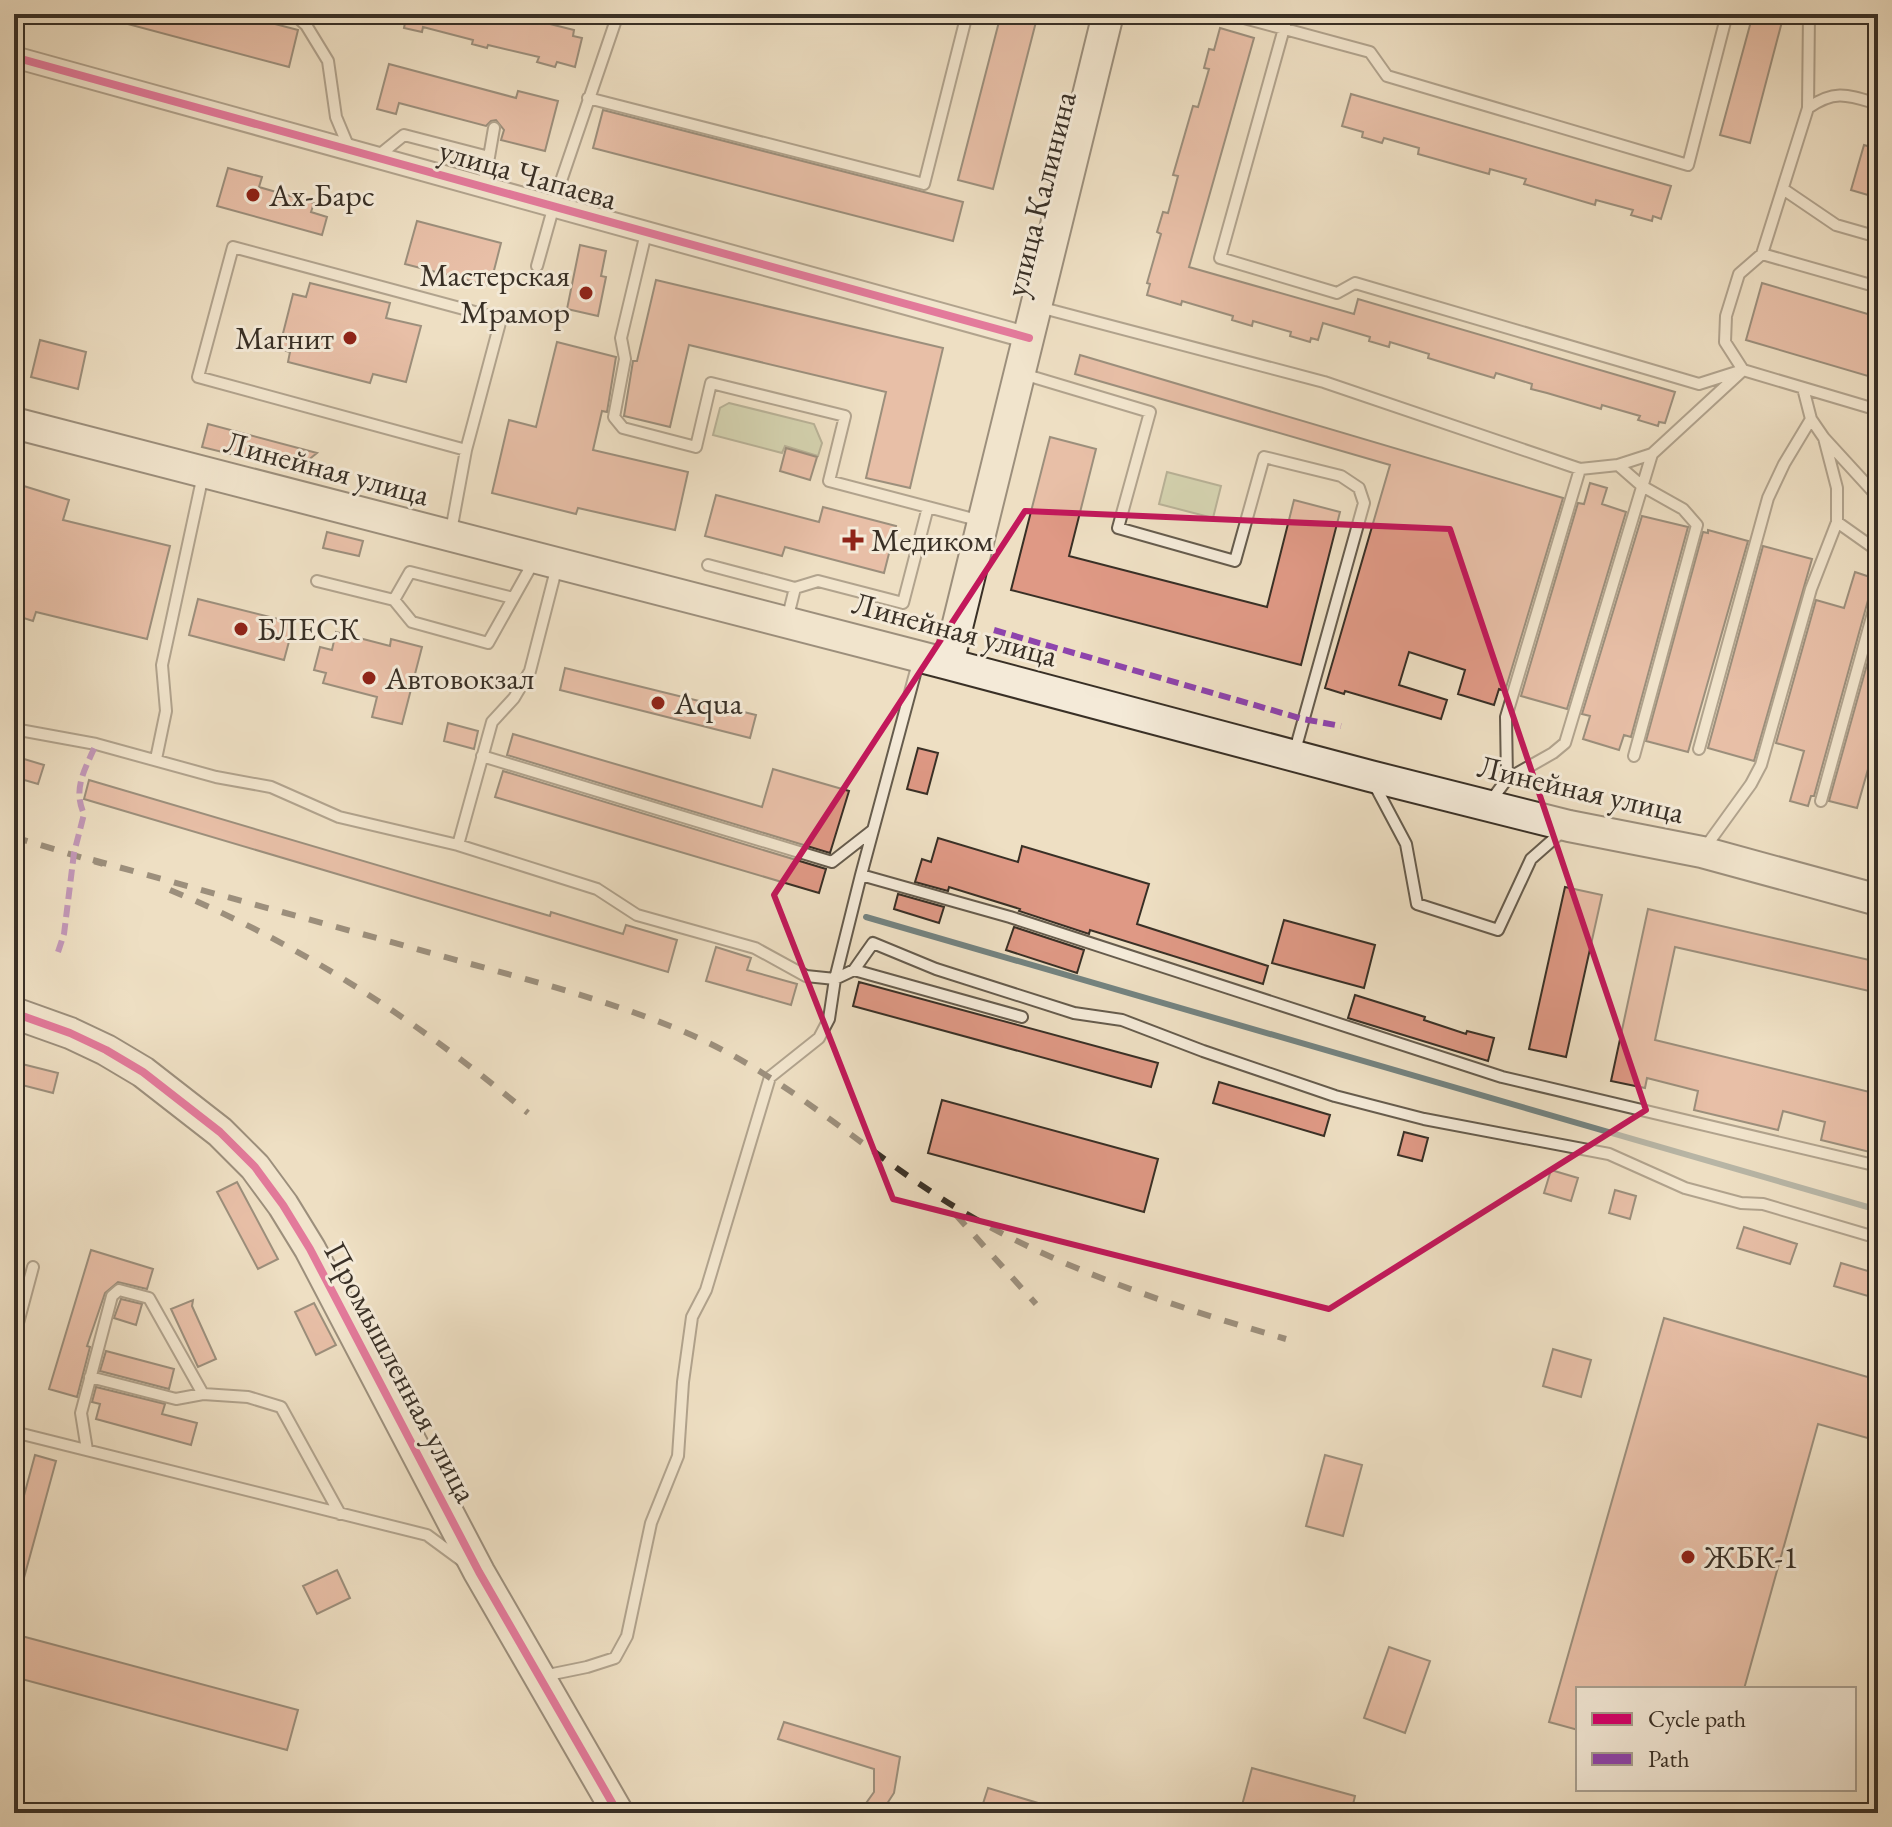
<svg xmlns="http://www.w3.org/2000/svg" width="1892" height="1827" font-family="'EB Garamond',serif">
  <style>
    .green { fill: #b3c398; stroke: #767a5f; stroke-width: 2 }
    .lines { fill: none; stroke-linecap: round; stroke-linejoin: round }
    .stream { stroke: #748380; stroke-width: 6 }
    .building { fill: #df9985; stroke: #393026; stroke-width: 2 }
    .lane-casing { stroke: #665c4d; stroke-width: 14 }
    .street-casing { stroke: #665c4d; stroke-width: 24 }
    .secondary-casing { stroke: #393026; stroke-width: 34 }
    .lane { stroke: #f4ead8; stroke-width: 10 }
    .street { stroke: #f4ead8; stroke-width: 20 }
    .secondary { stroke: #f4ead8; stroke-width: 30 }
    .rail { stroke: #393026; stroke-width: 6; stroke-dasharray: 14 14; stroke-linecap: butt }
    .quiet { stroke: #8e44ad; stroke-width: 6; stroke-dasharray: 12 6; stroke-linecap: butt }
    .cycleway-casing { stroke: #f4ead8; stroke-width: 13 }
    .cycleway { stroke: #d6006c; stroke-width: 8 }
    .marked { fill: none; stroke: #c2185b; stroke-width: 6; stroke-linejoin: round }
    .poi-dot { fill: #8f2418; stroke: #f4ead8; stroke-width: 3 }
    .labels { text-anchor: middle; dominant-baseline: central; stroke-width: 6; stroke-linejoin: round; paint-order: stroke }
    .street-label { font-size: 32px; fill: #393026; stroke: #f4ead8 }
    .poi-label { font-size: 32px; fill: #393026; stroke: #f4ead8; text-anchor: start }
  </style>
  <rect width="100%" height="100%" fill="#eedfc3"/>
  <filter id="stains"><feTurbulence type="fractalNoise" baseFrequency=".0025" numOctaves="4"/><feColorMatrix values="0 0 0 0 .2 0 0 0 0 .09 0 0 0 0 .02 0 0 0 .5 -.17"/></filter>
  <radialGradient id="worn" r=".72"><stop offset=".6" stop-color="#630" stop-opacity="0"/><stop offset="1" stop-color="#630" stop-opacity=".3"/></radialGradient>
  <path class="green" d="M 729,403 L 814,424 L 822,443 L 818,456 L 785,446 L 782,453 L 713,435 L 720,408 Z
    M 1167,472 L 1221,486 L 1213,518 L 1159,504 Z"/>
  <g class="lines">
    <path class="stream" d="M 866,917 L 1878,1210"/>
  </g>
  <path class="building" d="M 109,14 L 237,14 L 298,30 L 289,67 L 109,19 Z
    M 394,14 L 510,14 L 574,30 L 573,36 L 582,38 L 575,67 L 557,62 L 555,67 L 537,62 L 539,57 L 488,45 L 487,48 L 472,44 L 473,40 L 423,27 L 422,32 L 404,28 L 405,23 L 393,20 Z
    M 1001,14 L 1038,14 L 993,189 L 958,180 Z
    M 1753,14 L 1784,14 L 1750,143 L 1720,135 Z
    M 1220,28 L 1254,38 L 1189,267 L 1354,314 L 1358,299 L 1675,392 L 1665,423 L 1659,422 L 1658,426 L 1638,420 L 1640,416 L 1602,405 L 1601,409 L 1547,393 L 1531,389 L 1532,384 L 1496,373 L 1494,378 L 1474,372 L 1428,358 L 1429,354 L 1390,342 L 1389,347 L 1369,341 L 1370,337 L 1323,323 L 1318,340 L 1311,338 L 1310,342 L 1290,336 L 1291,332 L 1253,321 L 1252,326 L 1232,320 L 1233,316 L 1182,301 L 1181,305 L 1147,295 L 1150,284 L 1147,283 L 1161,234 L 1157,232 L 1163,212 L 1168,213 L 1178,176 L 1173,175 L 1193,106 L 1198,107 L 1209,69 L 1204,68 L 1209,49 L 1214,50 Z
    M 389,64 L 516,98 L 518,91 L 558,101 L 545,151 L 501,140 L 504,130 L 496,120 L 491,121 L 486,126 L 399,103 L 396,114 L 377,109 Z
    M 1351,94 L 1671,186 L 1661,219 L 1653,216 L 1652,221 L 1631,215 L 1633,210 L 1596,200 L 1595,205 L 1524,184 L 1526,179 L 1490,169 L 1489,174 L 1418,154 L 1419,148 L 1384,138 L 1382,143 L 1362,137 L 1363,132 L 1342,126 Z
    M 603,110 L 963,202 L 953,241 L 593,148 Z
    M 1864,145 L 1878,149 L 1878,198 L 1851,190 Z
    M 228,168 L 262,177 L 259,187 L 314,203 L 311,212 L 327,217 L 322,235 L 217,206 Z
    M 417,221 L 501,243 L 490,286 L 405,264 Z
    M 580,245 L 606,251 L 601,276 L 606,277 L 598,316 L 567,309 Z
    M 656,280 L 943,348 L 910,488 L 866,478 L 886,392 L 689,345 L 670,427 L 624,416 L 633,361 L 637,361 Z
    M 310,283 L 390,303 L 386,318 L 421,326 L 406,382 L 373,374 L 370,383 L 288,362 L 290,352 L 279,349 L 293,294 L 306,297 Z
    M 1762,283 L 1878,317 L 1878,379 L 1746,340 Z
    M 40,340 L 86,352 L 78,389 L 31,377 Z
    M 557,342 L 616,357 L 607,412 L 602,411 L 593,450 L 688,472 L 675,530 L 578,508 L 576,514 L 492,493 L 509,420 L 536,427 Z
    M 1080,355 L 1563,498 L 1505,691 L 1499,689 L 1494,705 L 1458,694 L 1465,670 L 1409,652 L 1399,685 L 1447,700 L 1441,719 L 1345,691 L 1344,694 L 1325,688 L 1390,465 L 1075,374 Z
    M 208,424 L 317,453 L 296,470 L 202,447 Z
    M 1050,437 L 1096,449 L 1069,556 L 1267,607 L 1294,500 L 1340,512 L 1301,665 L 1011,590 Z
    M 786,448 L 817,457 L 810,480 L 780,471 Z
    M 14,483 L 69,500 L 63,520 L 170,546 L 147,639 L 36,612 L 33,621 L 14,615 Z
    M 1590,483 L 1607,488 L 1602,504 L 1626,512 L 1567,709 L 1521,696 L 1578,503 L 1584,504 Z
    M 716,495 L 819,522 L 823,507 L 896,526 L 884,573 L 785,547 L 782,556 L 705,536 Z
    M 1642,516 L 1688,527 L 1631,737 L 1624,735 L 1619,750 L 1583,739 L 1590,716 L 1582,714 Z
    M 1708,530 L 1748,541 L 1688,752 L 1646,741 L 1703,532 L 1708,533 Z
    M 327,532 L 363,541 L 359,556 L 323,548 Z
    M 1763,546 L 1812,559 L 1754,761 L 1708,748 Z
    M 1855,572 L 1873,578 L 1871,586 L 1878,587 L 1870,593 L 1814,796 L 1811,796 L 1808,806 L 1790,801 L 1804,751 L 1776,743 L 1816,600 L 1844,608 Z
    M 198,599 L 294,623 L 284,660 L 189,635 Z
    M 1878,625 L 1878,734 L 1857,808 L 1829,801 Z
    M 336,632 L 390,646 L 391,639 L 422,647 L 402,724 L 372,717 L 377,697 L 323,683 L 326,673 L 314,670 L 320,647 L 332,650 Z
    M 565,668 L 756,715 L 750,738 L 560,690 Z
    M 448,723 L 478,731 L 474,749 L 444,741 Z
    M 513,734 L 762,807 L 773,769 L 849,791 L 830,853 L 507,755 Z
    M 918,748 L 938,753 L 927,794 L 907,789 Z
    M 14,756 L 44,765 L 38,784 L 14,777 Z
    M 503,771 L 826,869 L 819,893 L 495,797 Z
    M 89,780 L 550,916 L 551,912 L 623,934 L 626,925 L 677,940 L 668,972 L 84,799 Z
    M 938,838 L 1018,862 L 1022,846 L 1149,884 L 1137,924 L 1268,966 L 1263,984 L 1090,930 L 1089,934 L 1019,911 L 1020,909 L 949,887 L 948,891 L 915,882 L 922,859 L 931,862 Z
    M 1565,887 L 1602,895 L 1566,1057 L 1529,1049 Z
    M 898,894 L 944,907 L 939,923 L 894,909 Z
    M 1648,909 L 1878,962 L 1878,993 L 1675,947 L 1655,1040 L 1878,1094 L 1878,1154 L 1821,1140 L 1825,1122 L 1783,1111 L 1778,1130 L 1694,1110 L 1698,1091 L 1647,1078 L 1645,1088 L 1611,1081 Z
    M 1284,920 L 1375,945 L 1364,988 L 1272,963 Z
    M 1014,927 L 1084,950 L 1077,973 L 1006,950 Z
    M 716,947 L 751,958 L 747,970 L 797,984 L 791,1005 L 706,981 Z
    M 859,982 L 1158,1063 L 1151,1087 L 853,1006 Z
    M 1355,995 L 1425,1017 L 1424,1020 L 1466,1034 L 1467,1031 L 1494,1038 L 1488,1061 L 1348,1018 Z
    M 14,1062 L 58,1073 L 53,1093 L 14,1083 Z
    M 1219,1082 L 1330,1115 L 1324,1136 L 1213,1103 Z
    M 942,1100 L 1158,1159 L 1144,1212 L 928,1153 Z
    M 1404,1132 L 1428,1138 L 1422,1161 L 1398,1155 Z
    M 1551,1170 L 1578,1178 L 1571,1201 L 1544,1193 Z
    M 237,1182 L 278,1259 L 258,1269 L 217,1192 Z
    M 1615,1190 L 1636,1196 L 1630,1219 L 1609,1213 Z
    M 1744,1227 L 1797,1244 L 1790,1264 L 1737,1248 Z
    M 91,1250 L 153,1269 L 147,1289 L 118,1282 L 105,1293 L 87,1346 L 90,1347 L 77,1397 L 49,1389 Z
    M 1841,1263 L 1878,1274 L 1878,1299 L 1834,1286 Z
    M 121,1299 L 142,1304 L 136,1325 L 114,1318 Z
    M 193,1300 L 192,1306 L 216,1359 L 198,1367 L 171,1309 Z
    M 314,1303 L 336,1345 L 316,1355 L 295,1312 Z
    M 1664,1318 L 1878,1380 L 1878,1441 L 1818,1424 L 1744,1689 L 1578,1689 L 1578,1730 L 1549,1722 Z
    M 1553,1349 L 1591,1360 L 1581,1397 L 1543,1386 Z
    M 106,1351 L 174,1369 L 169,1389 L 100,1371 Z
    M 96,1387 L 165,1404 L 162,1414 L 197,1423 L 191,1445 L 96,1419 L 100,1404 L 92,1402 Z
    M 35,1455 L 56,1461 L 19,1596 L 14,1595 L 14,1500 L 22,1503 Z
    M 1325,1455 L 1362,1465 L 1343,1536 L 1306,1526 Z
    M 337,1570 L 350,1598 L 317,1614 L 303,1586 Z
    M 14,1634 L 298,1710 L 287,1750 L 14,1677 Z
    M 1389,1647 L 1430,1661 L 1405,1733 L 1364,1718 Z
    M 784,1722 L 900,1757 L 894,1793 L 881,1813 L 859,1813 L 874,1792 L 874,1769 L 778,1739 Z
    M 1252,1768 L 1355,1796 L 1351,1813 L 1257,1813 L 1241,1809 Z
    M 988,1788 L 1058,1809 L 1057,1813 L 980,1813 Z"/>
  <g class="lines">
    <g class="lane-casing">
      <path id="lane" d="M 294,14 L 306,25 L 328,61 L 336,117 L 349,148
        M 595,14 L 617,19
        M 1229,14 L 1370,52 L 1387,76 L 1688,165 L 1727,14
        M 1288,14 L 1220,258 L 1337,293 L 1355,283 L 1699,384 L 1743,370 L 1878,410
        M 588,98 L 924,184 L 967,14
        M 1808,108 L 1809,14
        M 378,156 L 404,135 L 489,157 L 483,186
        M 489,157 L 494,128
        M 1783,189 L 1836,225 L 1878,237
        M 646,233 L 621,338 L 625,359 L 614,417 L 623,428 L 696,447 L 711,383 L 845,416 L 829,481 L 981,521
        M 1762,254 L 1878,287
        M 537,266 L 560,184 L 618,14
        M 1039,307 L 1324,382 L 1580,469 L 1618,465 L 1652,454 L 1741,372
        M 1743,370 L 1725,342 L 1726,316 L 1739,274 L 1762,254 L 1808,108 C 1835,89 1848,95 1878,104
        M 1023,374 L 1150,412 L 1118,528 L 1235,561 L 1264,457 L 1341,476 L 1359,488 L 1364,503 L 1294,754
        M 1803,388 L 1811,419 L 1824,438 L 1878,497
        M 1618,465 L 1642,486 L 1683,509 L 1697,525 L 1634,756
        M 1837,522 L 1878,551
        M 451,531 L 466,450 L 501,319 L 233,247 L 198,377 L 466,450
        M 708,565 L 795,588 L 818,581 L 903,603 L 928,507
        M 317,581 L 394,600 L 412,622 L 488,643 L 534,561
        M 394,600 L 410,572 L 513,598
        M 787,620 L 795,588
        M 14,729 L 96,744 L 216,777 L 271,787 L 339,817 L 458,845 L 597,889 L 637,915 L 755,948 L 806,976 L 835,979 L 854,970 L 873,943 L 936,969 L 1074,1013 L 1122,1020 L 1203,1051 L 1335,1096 L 1424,1119 L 1609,1154 L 1685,1188 L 1741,1203 L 1763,1204 L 1878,1238
        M 1699,749 L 1768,498 L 1784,464 L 1811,419
        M 482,756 L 832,862 L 873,830
        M 156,759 L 166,711 L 162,665 L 203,475
        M 1507,779 L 1553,753 L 1565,743 L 1652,454
        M 1373,782 L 1406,844 L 1417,904 L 1498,930 L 1531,859 L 1565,829
        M 1821,801 L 1878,595
        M 1490,802 L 1507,779 L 1506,717 L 1580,469
        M 458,845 L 492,722 L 514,698 L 530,671 L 557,566
        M 1704,849 L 1751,784 L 1761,765 L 1811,589 L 1837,522 L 1837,488 L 1824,438
        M 861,875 L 1010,917 L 1502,1077 L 1878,1166
        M 854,970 L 1022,1017
        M 14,1338 L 33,1267
        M 90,1377 L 176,1399 L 203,1394 L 248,1397 L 281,1407 L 340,1514
        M 14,1432 L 427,1535 L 461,1560
        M 87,1450 L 81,1413 L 112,1296 L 119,1290 L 149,1298 L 203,1394
        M 543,1676 L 587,1667 L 615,1658 L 627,1636 L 651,1523 L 678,1456 L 683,1382 L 692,1317 L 706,1290 L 770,1077 L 819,1038 L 829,1019 L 835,979 L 861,875 L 919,659"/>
    </g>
    <g class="street-casing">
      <path id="street" d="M 14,57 L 1029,338"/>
    </g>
    <g class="secondary-casing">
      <path id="secondary" d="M 14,423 L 948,664 L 1370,776 L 1569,826 L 1702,852 L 1878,900
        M 948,664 L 1108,14
        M 14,1013 L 70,1033 L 106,1050 L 143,1072 L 220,1132 L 255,1167 L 283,1205 L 310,1249 L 479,1572 L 618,1813"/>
    </g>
    <use href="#lane" class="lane"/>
    <use href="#street" class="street"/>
    <use href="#secondary" class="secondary"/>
    <path class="rail" d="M 14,837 L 103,864
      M 93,860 C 208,892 323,923 438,955 C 521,978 607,999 687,1033 C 790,1077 870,1157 965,1213 C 1064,1271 1176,1307 1286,1339
      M 170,890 C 301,944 419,1022 528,1113
      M 956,1215 L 1036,1304"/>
    <path class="quiet" d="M 994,630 L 1303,719 L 1341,726
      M 14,865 L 20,875
      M 58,952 L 64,934 L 74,853 L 84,814 C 72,788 86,768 96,744"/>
    <g class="cycleway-casing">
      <path id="cycleway" d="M 14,57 L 1029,338
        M 14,1013 L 70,1033 L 106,1050 L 143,1072 L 220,1132 L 255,1167 L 283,1205 L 310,1249 L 479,1572 L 618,1813"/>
    </g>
    <use href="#cycleway" class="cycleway"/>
  </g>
  <path d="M0 0H1892V1827H0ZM 1025,511 L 1450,529 L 1646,1110 L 1329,1309 L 893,1199 L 774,895 Z" fill="#eedfc3" fill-opacity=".55" fill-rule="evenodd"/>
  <path class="marked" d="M 1025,511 L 1450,529 L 1646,1110 L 1329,1309 L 893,1199 L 774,895 Z"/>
  <g class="poi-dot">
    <circle cx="253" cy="195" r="8"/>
    <circle cx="586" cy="293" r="8"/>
    <circle cx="350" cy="338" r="8"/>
    <path d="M849 528h8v8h8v8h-8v8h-8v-8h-8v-8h8z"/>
    <circle cx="241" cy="629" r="8"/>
    <circle cx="369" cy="678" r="8"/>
    <circle cx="658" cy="703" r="8"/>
    <circle cx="1688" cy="1557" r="8"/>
  </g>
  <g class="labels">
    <g class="street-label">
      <text transform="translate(528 174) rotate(16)">улица Чапаева</text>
      <text transform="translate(1040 194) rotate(-76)">улица Калинина</text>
      <text transform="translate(327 468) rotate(15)">Линейная улица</text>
      <text transform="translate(955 629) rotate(15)">Линейная улица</text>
      <text transform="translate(1581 789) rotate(13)">Линейная улица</text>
      <text transform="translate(401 1372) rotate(62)">Промышленная улица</text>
    </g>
    <g class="poi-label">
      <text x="269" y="195">Ах-Барс</text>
      <text x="570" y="275" text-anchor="end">Мастерская<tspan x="570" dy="37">Мрамор</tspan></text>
      <text x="334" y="338" text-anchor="end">Магнит</text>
      <text x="871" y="540">Медиком</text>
      <text x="257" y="629">БЛЕСК</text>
      <text x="385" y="678">Автовокзал</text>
      <text x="674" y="703">Aqua</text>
      <text x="1704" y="1557">ЖБК-1</text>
    </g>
  </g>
  <rect width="1892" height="1827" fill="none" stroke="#eedfc3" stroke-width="48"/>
  <rect x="16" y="16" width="1860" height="1795" fill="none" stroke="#393026" stroke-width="4"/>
  <rect x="24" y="24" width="1844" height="1779" fill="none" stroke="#393026" stroke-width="2"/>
  <rect x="1576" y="1687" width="280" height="104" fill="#f4ead8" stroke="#a9a091" stroke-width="2"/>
  <rect x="1592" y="1713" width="40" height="12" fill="#d6006c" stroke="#a9a091" stroke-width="2"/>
  <text x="1648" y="1727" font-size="24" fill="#393026">Cycle path</text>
  <rect x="1592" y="1753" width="40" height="12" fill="#8e44ad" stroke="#a9a091" stroke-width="2"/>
  <text x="1648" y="1767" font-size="24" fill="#393026">Path</text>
  <rect width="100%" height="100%" filter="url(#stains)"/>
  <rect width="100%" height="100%" fill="url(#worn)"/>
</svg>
